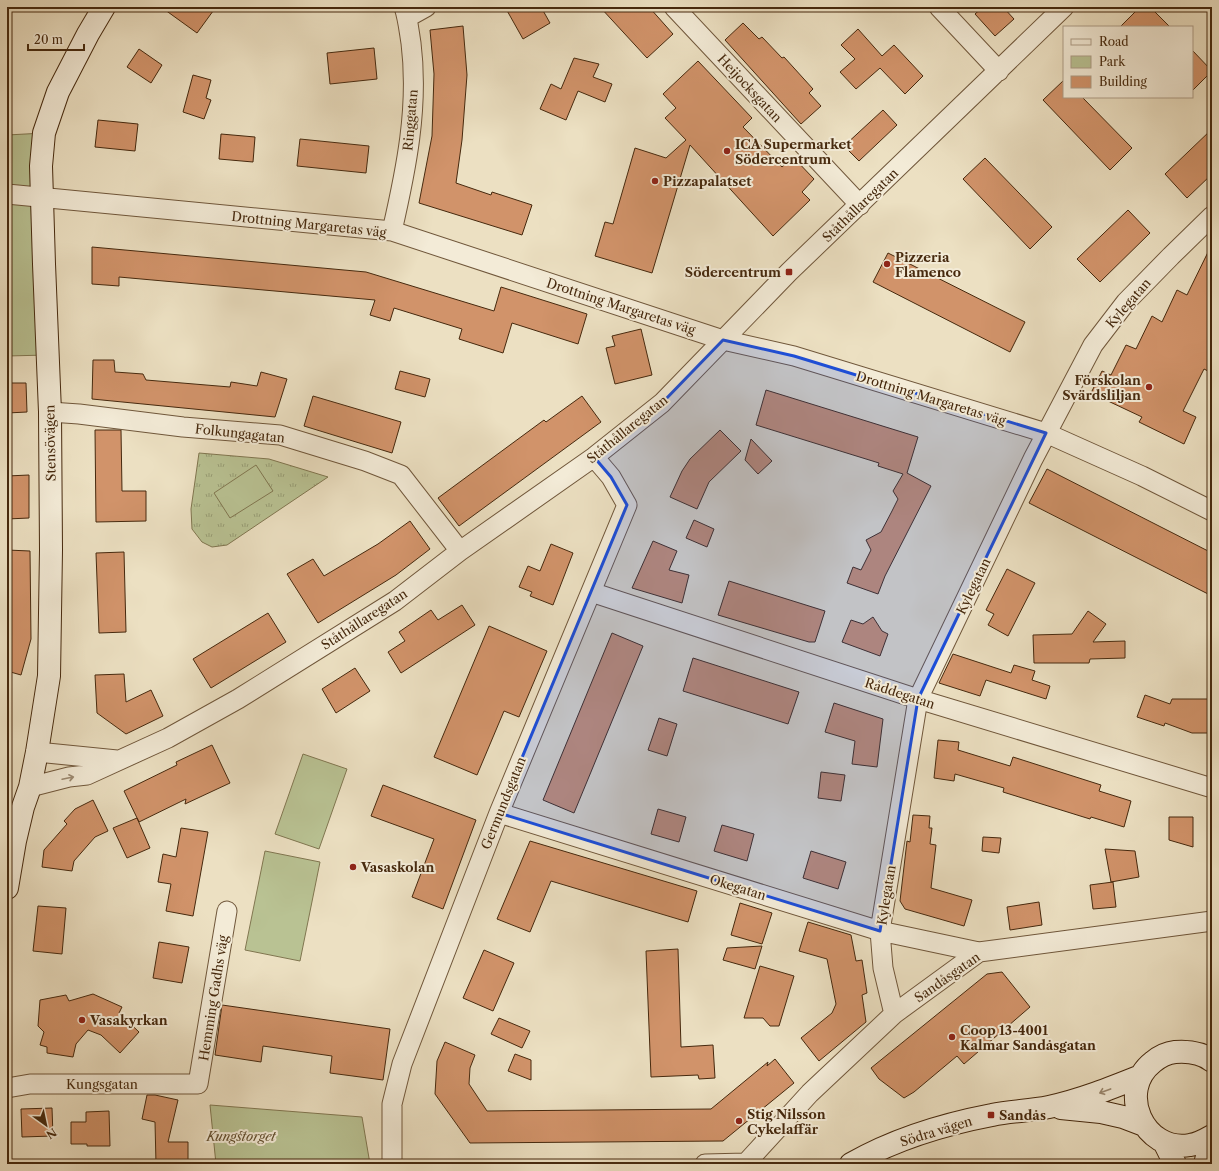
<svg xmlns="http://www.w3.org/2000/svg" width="1219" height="1171" font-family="'Libre Caslon Text',serif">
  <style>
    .grass { fill: url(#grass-tufts); stroke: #807650 }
    .green { fill: #b9c293; stroke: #807650 }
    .building { fill: #d1936a; stroke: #46290e }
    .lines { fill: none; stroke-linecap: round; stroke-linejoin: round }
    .street-casing { stroke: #70573b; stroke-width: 21 }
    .secondary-casing { stroke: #46290e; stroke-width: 24 }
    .street { stroke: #f3ebd7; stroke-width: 19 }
    .secondary { stroke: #f3ebd7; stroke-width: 22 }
    .oneway { stroke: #9c8a72 }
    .marked { fill: #1d4ed8; fill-opacity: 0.2; stroke: #1d4ed8; stroke-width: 3; stroke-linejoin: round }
    .poi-dot { fill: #8f2418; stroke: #f3ebd7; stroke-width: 1.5 }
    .labels { text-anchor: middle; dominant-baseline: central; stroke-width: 4; stroke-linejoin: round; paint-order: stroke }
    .street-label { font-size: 13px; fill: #46290e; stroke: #f3ebd7 }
    .poi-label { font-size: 13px; font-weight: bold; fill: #46290e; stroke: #f3ebd7; text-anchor: start }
    .park-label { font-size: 13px; font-style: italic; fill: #634f2f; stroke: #f3ebd7 }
  </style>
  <defs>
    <pattern id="grass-tufts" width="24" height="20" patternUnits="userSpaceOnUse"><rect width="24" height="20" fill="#b9c293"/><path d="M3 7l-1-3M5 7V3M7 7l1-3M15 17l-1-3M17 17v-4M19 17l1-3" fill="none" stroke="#989e76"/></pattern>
  </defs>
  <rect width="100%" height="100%" fill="#ece0c2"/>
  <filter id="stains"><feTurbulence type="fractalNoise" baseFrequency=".005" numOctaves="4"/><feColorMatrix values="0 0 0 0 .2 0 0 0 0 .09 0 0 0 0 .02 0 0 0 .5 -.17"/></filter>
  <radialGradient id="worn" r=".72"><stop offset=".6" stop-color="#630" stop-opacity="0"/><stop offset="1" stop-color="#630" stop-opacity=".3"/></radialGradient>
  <path class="grass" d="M 199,453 L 269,459 L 328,477 L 227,545 L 212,547 L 202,542 L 192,529 L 191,509 Z"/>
  <path class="green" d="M 44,133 L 47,355 L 7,356 L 7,135 Z
    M 256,465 L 273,491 L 230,518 L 214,493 Z
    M 303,754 L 347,769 L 319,849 L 275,834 Z
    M 265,851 L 320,862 L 300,961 L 245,950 Z
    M 210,1105 L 362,1117 L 370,1164 L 216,1164 Z"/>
  <path class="building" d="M 161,7 L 216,7 L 197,33 Z
    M 505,7 L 541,7 L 550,23 L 523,39 Z
    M 600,7 L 649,7 L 673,34 L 647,58 Z
    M 983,7 L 1003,7 L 1014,19 L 995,36 L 975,14 Z
    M 1140,7 L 1150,7 L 1170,27 L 1120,27 Z
    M 743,23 L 759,39 L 762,37 L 782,58 L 784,57 L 813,89 L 809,93 L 821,106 L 801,124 L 725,40 Z
    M 463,26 L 467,75 L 462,140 L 456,183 L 491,195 L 492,192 L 532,205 L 522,235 L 419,203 L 432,136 L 434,74 L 430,30 Z
    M 858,29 L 882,56 L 894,45 L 923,76 L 905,94 L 880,68 L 856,89 L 840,72 L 855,59 L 841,45 Z
    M 374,48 L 377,79 L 330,84 L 327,53 Z
    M 139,49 L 162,65 L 151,83 L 127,67 Z
    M 1192,50 L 1212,71 L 1192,91 Z
    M 574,58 L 599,64 L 593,77 L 612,84 L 605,102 L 578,91 L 566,120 L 540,109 L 551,84 L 561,89 Z
    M 698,61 L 752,118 L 743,127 L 782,167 L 793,157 L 814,179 L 802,192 L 810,200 L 773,236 L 690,145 L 652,273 L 595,256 L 605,222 L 613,224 L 635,148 L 666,158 L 686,140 L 665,118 L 676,108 L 663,94 Z
    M 193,75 L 211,80 L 206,98 L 211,100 L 204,119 L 183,112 Z
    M 1064,80 L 1064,97 L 1082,97 L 1132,148 L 1110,170 L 1043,100 Z
    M 883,110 L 897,125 L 859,161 L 844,146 Z
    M 98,120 L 138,124 L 135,151 L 95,147 Z
    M 1212,129 L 1212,174 L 1187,198 L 1165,174 Z
    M 221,134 L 255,137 L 253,162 L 219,159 Z
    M 300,139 L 369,146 L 366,173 L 297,166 Z
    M 985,158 L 1052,227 L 1030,249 L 963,179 Z
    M 1128,210 L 1150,233 L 1100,282 L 1077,259 Z
    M 1212,244 L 1212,373 L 1204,369 L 1183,411 L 1196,417 L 1184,444 L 1139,422 L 1142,417 L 1091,393 L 1102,371 L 1111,375 L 1126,345 L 1136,349 L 1152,316 L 1162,322 L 1177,290 L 1187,295 Z
    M 92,247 L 366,272 L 494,311 L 501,287 L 587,314 L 578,344 L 512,323 L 503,353 L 459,339 L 462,329 L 394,308 L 390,321 L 370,315 L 375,300 L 119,277 L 119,286 L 92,284 Z
    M 888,253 L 1025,322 L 1010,352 L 873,282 Z
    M 641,329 L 652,375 L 615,384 L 606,348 L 615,346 L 612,336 Z
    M 93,360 L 114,360 L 115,372 L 143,374 L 146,380 L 230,387 L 231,382 L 257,386 L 261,372 L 287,379 L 275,417 L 92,399 Z
    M 400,371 L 430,379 L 425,397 L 395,389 Z
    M 7,383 L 26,383 L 27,412 L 7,413 Z
    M 766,390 L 918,437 L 907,473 L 931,486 L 885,576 L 878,594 L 847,583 L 853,567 L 861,570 L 871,550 L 866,540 L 881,532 L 892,511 L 898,499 L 893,491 L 903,474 L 878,466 L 879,463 L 756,425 Z
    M 313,396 L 401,422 L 392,453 L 304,426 Z
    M 582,396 L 601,422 L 459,526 L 438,498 L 544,420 L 546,422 Z
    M 95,430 L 121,430 L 122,491 L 146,491 L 146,521 L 96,522 Z
    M 720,430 L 741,451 L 709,482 L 697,509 L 670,497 L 682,471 L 690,459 Z
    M 751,439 L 772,461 L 758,474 L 745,460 Z
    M 1047,469 L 1212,553 L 1212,596 L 1029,503 Z
    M 29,475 L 29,518 L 7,519 L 7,476 Z
    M 694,520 L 714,529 L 707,547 L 686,538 Z
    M 410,521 L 430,549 L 396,575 L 318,623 L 287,574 L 313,559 L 324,576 L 378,544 Z
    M 653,541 L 677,551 L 669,570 L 689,575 L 682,603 L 632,588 Z
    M 551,544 L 573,553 L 553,605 L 530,596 L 532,592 L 519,587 L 528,566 L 540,571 Z
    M 7,550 L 30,551 L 31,639 L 21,675 L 7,671 Z
    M 124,552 L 126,632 L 99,633 L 96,553 Z
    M 1007,569 L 1035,583 L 1008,636 L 988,625 L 994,614 L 986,610 Z
    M 729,581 L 825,611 L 815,642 L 809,642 L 718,615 Z
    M 462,605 L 475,625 L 401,673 L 388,652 L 405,641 L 399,632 L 431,610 L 438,620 Z
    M 1088,611 L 1106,624 L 1093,642 L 1125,641 L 1125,658 L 1090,659 L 1089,663 L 1034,663 L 1033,635 L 1072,634 Z
    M 268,613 L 286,642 L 211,688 L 193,659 Z
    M 873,617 L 882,631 L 888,634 L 880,656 L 842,642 L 851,620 L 863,624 Z
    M 489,626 L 547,651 L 519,717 L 504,711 L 477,775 L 434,757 Z
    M 612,633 L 643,646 L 574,813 L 543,800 Z
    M 953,654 L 1011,673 L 1014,665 L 1035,671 L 1032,680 L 1050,686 L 1046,699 L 986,680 L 980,696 L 939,683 Z
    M 693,658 L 799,692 L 788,724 L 683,691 Z
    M 355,668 L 370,691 L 336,713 L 322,689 Z
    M 124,674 L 126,702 L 151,690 L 163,716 L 126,734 L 97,713 L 95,675 Z
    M 1145,695 L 1170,704 L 1172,699 L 1212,699 L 1212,733 L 1192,733 L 1165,723 L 1164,726 L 1137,717 Z
    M 834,703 L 883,719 L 877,767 L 852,764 L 855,741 L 825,732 Z
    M 659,718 L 677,724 L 667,756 L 648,750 Z
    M 938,740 L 959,742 L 958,750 L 1010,766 L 1013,757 L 1101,785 L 1099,791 L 1131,801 L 1124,827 L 1091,817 L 1090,819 L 1003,792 L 1004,788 L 955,774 L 954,781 L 934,778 Z
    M 212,745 L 230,783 L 185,804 L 186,799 L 139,822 L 124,791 L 177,765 L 176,762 Z
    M 821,772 L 845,775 L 841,801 L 818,798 Z
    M 383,785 L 476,820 L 443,909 L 412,897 L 434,839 L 371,816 Z
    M 93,800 L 108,831 L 95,837 L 74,861 L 72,871 L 42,867 L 44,850 L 67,824 L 64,821 L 75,809 Z
    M 658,809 L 686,817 L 679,842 L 651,834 Z
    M 913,815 L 930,816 L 929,828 L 932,828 L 930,844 L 936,845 L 931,888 L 972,900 L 964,926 L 905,909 L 900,901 L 907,841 L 910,842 Z
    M 1169,817 L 1193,817 L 1193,847 L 1169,840 Z
    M 137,818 L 150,848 L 127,858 L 113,828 Z
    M 722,825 L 754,834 L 747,861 L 714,851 Z
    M 181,828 L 208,832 L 193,916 L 166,911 L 171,884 L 158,882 L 163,854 L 176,857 Z
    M 983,837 L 1001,838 L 999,853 L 982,851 Z
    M 530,841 L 697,891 L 688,922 L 551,881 L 530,932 L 497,919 Z
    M 1105,849 L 1135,851 L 1139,877 L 1111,882 Z
    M 811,851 L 846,862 L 838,889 L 803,878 Z
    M 1113,882 L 1116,907 L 1093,909 L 1090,885 Z
    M 1039,902 L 1042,925 L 1010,930 L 1007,907 Z
    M 740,903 L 772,913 L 762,944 L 731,935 Z
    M 38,906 L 66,908 L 62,954 L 33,951 Z
    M 808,922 L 851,935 L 856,961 L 862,960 L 867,993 L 862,995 L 866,1022 L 819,1061 L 801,1038 L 832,1013 L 836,1004 L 827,959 L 799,951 Z
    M 159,942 L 189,947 L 182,983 L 153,978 Z
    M 762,946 L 755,969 L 723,960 L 727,948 Z
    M 678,949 L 681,1047 L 713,1045 L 715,1078 L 699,1079 L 698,1075 L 651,1077 L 646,951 Z
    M 484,950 L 514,963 L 493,1011 L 463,998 Z
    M 760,966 L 794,976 L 779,1026 L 770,1026 L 763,1018 L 744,1018 Z
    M 1002,972 L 1030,1007 L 964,1064 L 957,1056 L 914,1092 L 904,1098 L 879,1079 L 871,1068 L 987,974 Z
    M 93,994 L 122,1007 L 119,1013 L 139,1032 L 120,1053 L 101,1035 L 88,1030 L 76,1044 L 73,1057 L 47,1053 L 47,1047 L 40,1045 L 44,1032 L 38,1026 L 40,1000 L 66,995 L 69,1001 Z
    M 222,1005 L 390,1029 L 383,1080 L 330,1073 L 332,1056 L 263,1046 L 261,1062 L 215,1055 Z
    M 499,1018 L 530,1031 L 522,1048 L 491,1034 Z
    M 445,1042 L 475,1055 L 470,1068 L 469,1084 L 487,1111 L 711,1109 L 768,1062 L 767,1066 L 775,1059 L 794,1083 L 723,1141 L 470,1143 L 435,1094 L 437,1061 Z
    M 515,1054 L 531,1060 L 531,1080 L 508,1071 Z
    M 147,1095 L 155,1095 L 178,1100 L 168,1142 L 188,1142 L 188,1164 L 156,1164 L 155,1122 L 142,1119 Z
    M 52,1108 L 53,1136 L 22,1137 L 21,1109 Z
    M 109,1111 L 110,1146 L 87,1146 L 87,1144 L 71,1144 L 71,1122 L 86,1122 L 86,1112 Z"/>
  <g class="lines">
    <g class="street-casing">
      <path id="street" d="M 674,7 L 860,205
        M 939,7 L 999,71
        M 408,17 L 426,7
        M 7,194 L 392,231 L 723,340 L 794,356 L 1046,433 L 1142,476 L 1212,511
        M 392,231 C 406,170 419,107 411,43 C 409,31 408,19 404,7
        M 50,412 L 79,414 L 183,427 L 280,435 L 365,461 L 401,475 L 460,551
        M 591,592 L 918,699 L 1212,788
        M 37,752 L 117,760
        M 30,787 L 69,777 L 87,775 L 168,738 L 238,699 L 395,601 L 460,551 L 594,457 L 662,403 L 789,272 L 1064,7
        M 499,813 L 880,931 L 979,952
        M 894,1014 L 883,968 L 880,931 L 918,699 L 1033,459 L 1093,345 L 1126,302 L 1171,256 L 1212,216
        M 7,1088 L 30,1084 L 198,1084 L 227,911
        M 392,1164 L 392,1104 L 402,1064 L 499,813 L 627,505 L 611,477 L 594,457
        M 705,1164 L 746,1163 L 810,1093 L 894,1014 L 979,952 L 1212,921"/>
    </g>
    <g class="secondary-casing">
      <path id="secondary" d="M 7,888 L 15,841 L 23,807 L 30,787 L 37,752 L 49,676 L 51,550 L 50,412 L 44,264 L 41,166 L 44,133 L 58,92 L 88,34 L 104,7
        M 1212,1061 C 1201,1052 1188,1051 1175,1052 C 1166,1053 1159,1057 1153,1062 C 1116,1091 1144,1153 1190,1145 C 1198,1144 1205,1140 1212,1136
        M 1061,1108 L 1101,1112 L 1123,1117 L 1144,1125
        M 1164,1142 L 1175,1164
        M 851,1164 C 893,1140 945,1124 992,1115 C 1010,1111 1030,1111 1049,1107 C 1081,1100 1111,1088 1141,1076
        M 1205,1164 L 1212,1138"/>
    </g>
    <use href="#street" class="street"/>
    <use href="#secondary" class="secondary"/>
  </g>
  <defs><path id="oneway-shaft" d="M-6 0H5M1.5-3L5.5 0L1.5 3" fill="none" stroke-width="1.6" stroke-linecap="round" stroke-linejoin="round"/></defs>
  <g class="oneway">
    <use href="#oneway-shaft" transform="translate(68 778) rotate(-12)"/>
    <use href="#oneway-shaft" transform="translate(1105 1091) rotate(160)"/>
  </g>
  <path class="marked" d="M 723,340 L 794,356 L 1046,433 L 918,699 L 880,931 L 499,813 L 627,505 L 611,477 L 594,457 L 662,403 Z"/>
  <g class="poi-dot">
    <circle cx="727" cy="151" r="4"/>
    <circle cx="655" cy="181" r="4"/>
    <circle cx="887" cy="264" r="4"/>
    <rect x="785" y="268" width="8" height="8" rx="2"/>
    <circle cx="1149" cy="387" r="4"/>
    <circle cx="353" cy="867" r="4"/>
    <circle cx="82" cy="1020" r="4"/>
    <circle cx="952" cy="1037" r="4"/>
    <rect x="987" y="1111" width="8" height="8" rx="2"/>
    <circle cx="739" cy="1121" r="4"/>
  </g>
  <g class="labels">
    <g class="street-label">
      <text transform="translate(750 88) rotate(47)">Heijocksgatan</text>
      <text transform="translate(410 120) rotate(-85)">Ringgatan</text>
      <text transform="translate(860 205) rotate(-44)">Ståthållaregatan</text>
      <text transform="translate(309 224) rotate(6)">Drottning Margaretas väg</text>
      <text transform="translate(1128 303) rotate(-49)">Kylegatan</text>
      <text transform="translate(621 306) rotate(18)">Drottning Margaretas väg</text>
      <text transform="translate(931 398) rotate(17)">Drottning Margaretas väg</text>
      <text transform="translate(627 429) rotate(-39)">Ståthållaregatan</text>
      <text transform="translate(240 433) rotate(6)">Folkungagatan</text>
      <text transform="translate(50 443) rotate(-91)">Stensövägen</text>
      <text transform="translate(973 586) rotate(-64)">Kylegatan</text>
      <text transform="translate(364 619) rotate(-33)">Ståthållaregatan</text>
      <text transform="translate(900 693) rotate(18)">Råddegatan</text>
      <text transform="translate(503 803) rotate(-68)">Germundsgatan</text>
      <text transform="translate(738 887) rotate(17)">Okegatan</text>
      <text transform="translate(886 895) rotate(-81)">Kylegatan</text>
      <text transform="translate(947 977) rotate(-35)">Sandåsgatan</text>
      <text transform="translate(213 998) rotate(-81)">Hemming Gadhs väg</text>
      <text x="102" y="1084">Kungsgatan</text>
      <text transform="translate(936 1131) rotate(-17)">Södra vägen</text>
    </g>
    <g class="poi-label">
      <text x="735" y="144">ICA Supermarket<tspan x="735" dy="15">Södercentrum</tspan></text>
      <text x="663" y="181">Pizzapalatset</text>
      <text x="895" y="257">Pizzeria<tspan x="895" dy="15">Flamenco</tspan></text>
      <text x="781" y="272" text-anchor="end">Södercentrum</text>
      <text x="1141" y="380" text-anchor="end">Förskolan<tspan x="1141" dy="15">Svärdsliljan</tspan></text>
      <text x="361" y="867">Vasaskolan</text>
      <text x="90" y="1020">Vasakyrkan</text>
      <text x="960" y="1030">Coop 13-4001<tspan x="960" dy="15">Kalmar Sandåsgatan</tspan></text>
      <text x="747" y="1114">Stig Nilsson<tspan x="747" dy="15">Cykelaffär</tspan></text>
      <text x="999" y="1115">Sandås</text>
    </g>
    <g class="park-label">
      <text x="241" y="1136">Kungstorget</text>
    </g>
  </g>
  <rect width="1219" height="1171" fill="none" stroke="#ece0c2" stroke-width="24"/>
  <rect x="8" y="8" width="1203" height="1155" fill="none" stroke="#46290e" stroke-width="2"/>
  <rect x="12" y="12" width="1195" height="1147" fill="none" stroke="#46290e"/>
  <rect x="1063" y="26" width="130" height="72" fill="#f3ebd7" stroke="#ae9d87"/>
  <rect x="1071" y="39" width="20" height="6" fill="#f3ebd7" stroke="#ae9d87"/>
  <text x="1099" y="46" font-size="12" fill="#46290e">Road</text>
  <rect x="1071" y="56" width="20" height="12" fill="#b9c293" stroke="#ae9d87"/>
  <text x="1099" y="66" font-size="12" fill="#46290e">Park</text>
  <rect x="1071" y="76" width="20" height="12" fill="#d1936a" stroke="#ae9d87"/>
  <text x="1099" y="86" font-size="12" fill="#46290e">Building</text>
  <g transform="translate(46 1125) rotate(147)" stroke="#f3ebd7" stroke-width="3" paint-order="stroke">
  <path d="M0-3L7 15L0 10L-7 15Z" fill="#46290e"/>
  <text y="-6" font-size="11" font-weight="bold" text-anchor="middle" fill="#46290e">N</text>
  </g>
  <path d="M28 44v6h56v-6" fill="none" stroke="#46290e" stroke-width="2"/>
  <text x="34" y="44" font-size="12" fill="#46290e" stroke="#f3ebd7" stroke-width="3" paint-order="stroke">20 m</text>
  <rect width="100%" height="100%" filter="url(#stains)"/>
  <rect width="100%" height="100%" fill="url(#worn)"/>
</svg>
